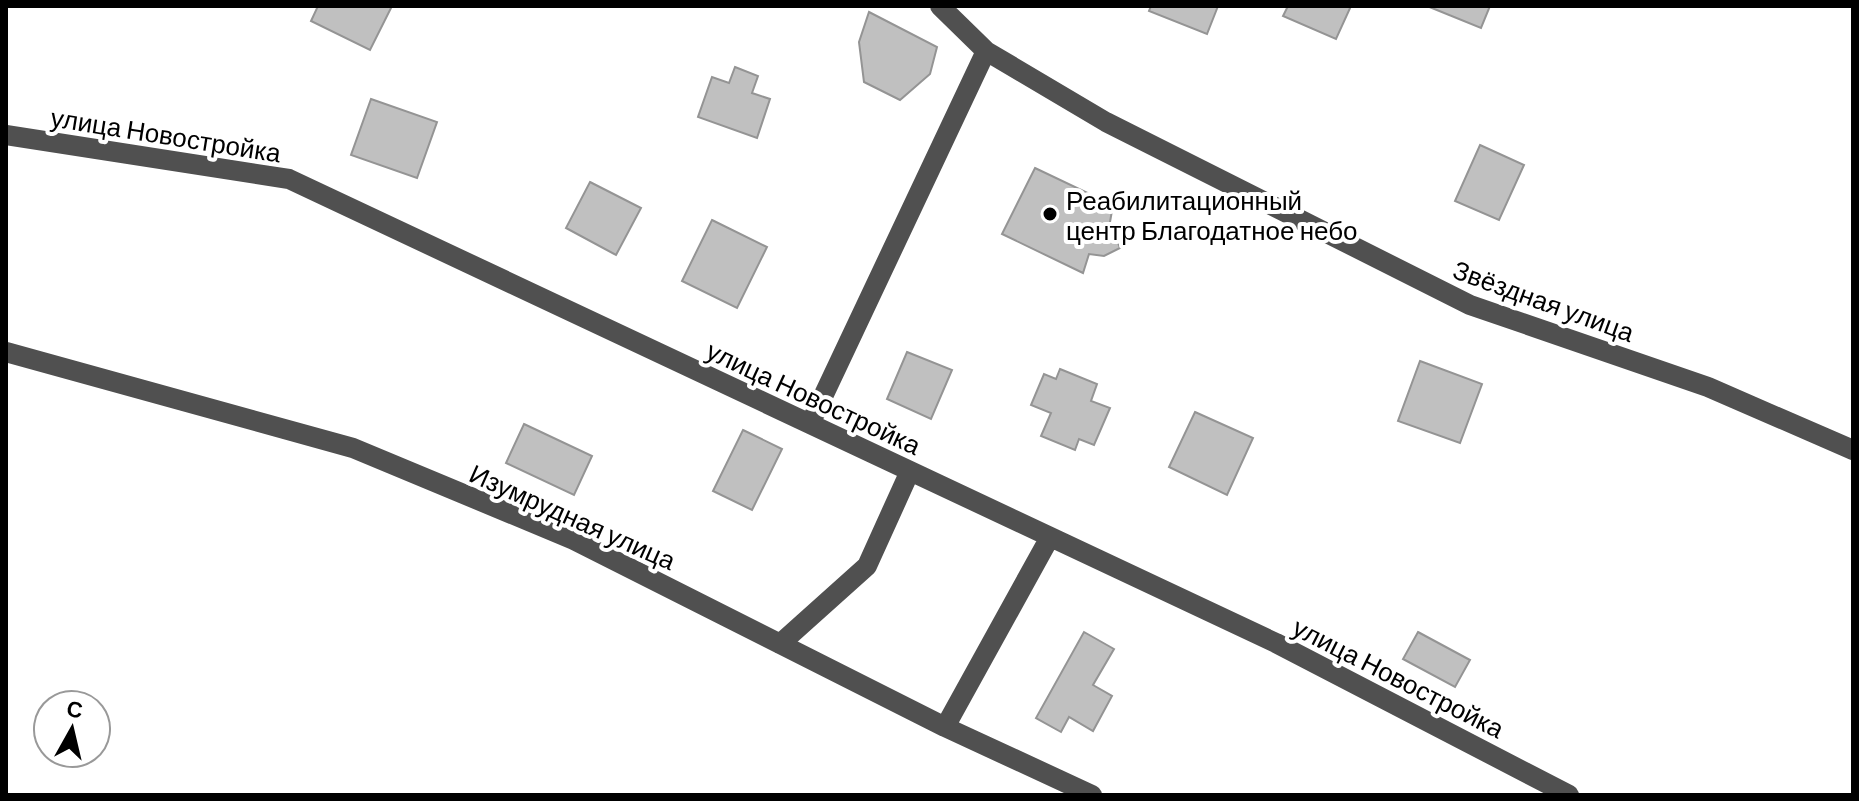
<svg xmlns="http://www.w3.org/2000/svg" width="1859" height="801" font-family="Barlow,sans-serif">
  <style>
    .building { fill: #c0c0c0; stroke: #949494; stroke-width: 2 }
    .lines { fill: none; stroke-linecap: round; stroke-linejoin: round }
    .minor { stroke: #505050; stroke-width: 20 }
    .poi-dot { fill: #000; stroke: #fff; stroke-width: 3 }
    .labels { text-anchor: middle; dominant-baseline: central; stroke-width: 8; stroke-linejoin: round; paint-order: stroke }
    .street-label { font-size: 26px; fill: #000; stroke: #fff }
    .poi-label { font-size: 26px; fill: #000; stroke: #fff; text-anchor: start }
  </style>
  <rect width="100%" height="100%" fill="#fff"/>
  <path class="building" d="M 318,6 L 392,6 L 370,50 L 311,21 Z
    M 1151,6 L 1218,6 L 1207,34 L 1149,11 Z
    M 1288,6 L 1351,6 L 1336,39 L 1283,16 Z
    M 1427,6 L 1490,6 L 1481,28 Z
    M 869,12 L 937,47 L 930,74 L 900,100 L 864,82 L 859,42 Z
    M 735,67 L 758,76 L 752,93 L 770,99 L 757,138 L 698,117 L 712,77 L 729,83 Z
    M 371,99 L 437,122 L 417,178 L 351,155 Z
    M 1480,145 L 1524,165 L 1499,220 L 1455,201 Z
    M 1035,168 L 1113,205 L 1110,222 L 1120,248 L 1104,256 L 1089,254 L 1083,273 L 1002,234 Z
    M 590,182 L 641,208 L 616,255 L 566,228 Z
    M 712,220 L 767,247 L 737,308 L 682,281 Z
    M 907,352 L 952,370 L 931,419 L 887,399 Z
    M 1420,361 L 1482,384 L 1460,443 L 1398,421 Z
    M 1060,369 L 1097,384 L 1091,401 L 1110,408 L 1094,445 L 1079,439 L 1075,450 L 1041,436 L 1051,413 L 1031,405 L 1044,374 L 1056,379 Z
    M 1195,412 L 1253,438 L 1227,495 L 1169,467 Z
    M 524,424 L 592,456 L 574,495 L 506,463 Z
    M 743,430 L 782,449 L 752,510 L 713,491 Z
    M 1084,632 L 1114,649 L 1093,685 L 1112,696 L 1093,731 L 1069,717 L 1061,732 L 1036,718 Z
    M 1418,632 L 1470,660 L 1455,687 L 1403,659 Z"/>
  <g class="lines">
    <path class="minor" d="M 940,6 L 986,51 L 1106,122 L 1470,305 L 1708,387 L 1853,450
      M 6,135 L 289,179 L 1276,643 L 1569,795
      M 6,352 L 353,448 L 574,540 L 945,727 L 1092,795
      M 810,424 L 986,51
      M 780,644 L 867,566 L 910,471
      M 945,727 L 1050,537"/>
  </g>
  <circle class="poi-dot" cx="1050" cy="214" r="8"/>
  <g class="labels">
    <g class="street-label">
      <text transform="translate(166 134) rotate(9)">улица Новостройка</text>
      <text transform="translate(1544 300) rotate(20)">Звёздная улица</text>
      <text transform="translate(814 397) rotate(25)">улица Новостройка</text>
      <text transform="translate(573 516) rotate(24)">Изумрудная улица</text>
      <text transform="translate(1399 677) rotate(27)">улица Новостройка</text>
    </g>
    <g class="poi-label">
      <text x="1066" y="199">Реабилитационный<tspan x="1066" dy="30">центр Благодатное небо</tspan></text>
    </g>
  </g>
  <rect width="1859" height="801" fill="none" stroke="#000000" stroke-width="16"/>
  <g transform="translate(72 729) rotate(8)"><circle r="38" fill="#ffffff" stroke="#999999" stroke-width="2"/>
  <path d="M0-6L14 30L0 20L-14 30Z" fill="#000000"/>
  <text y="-12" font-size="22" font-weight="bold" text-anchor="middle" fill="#000000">С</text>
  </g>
</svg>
